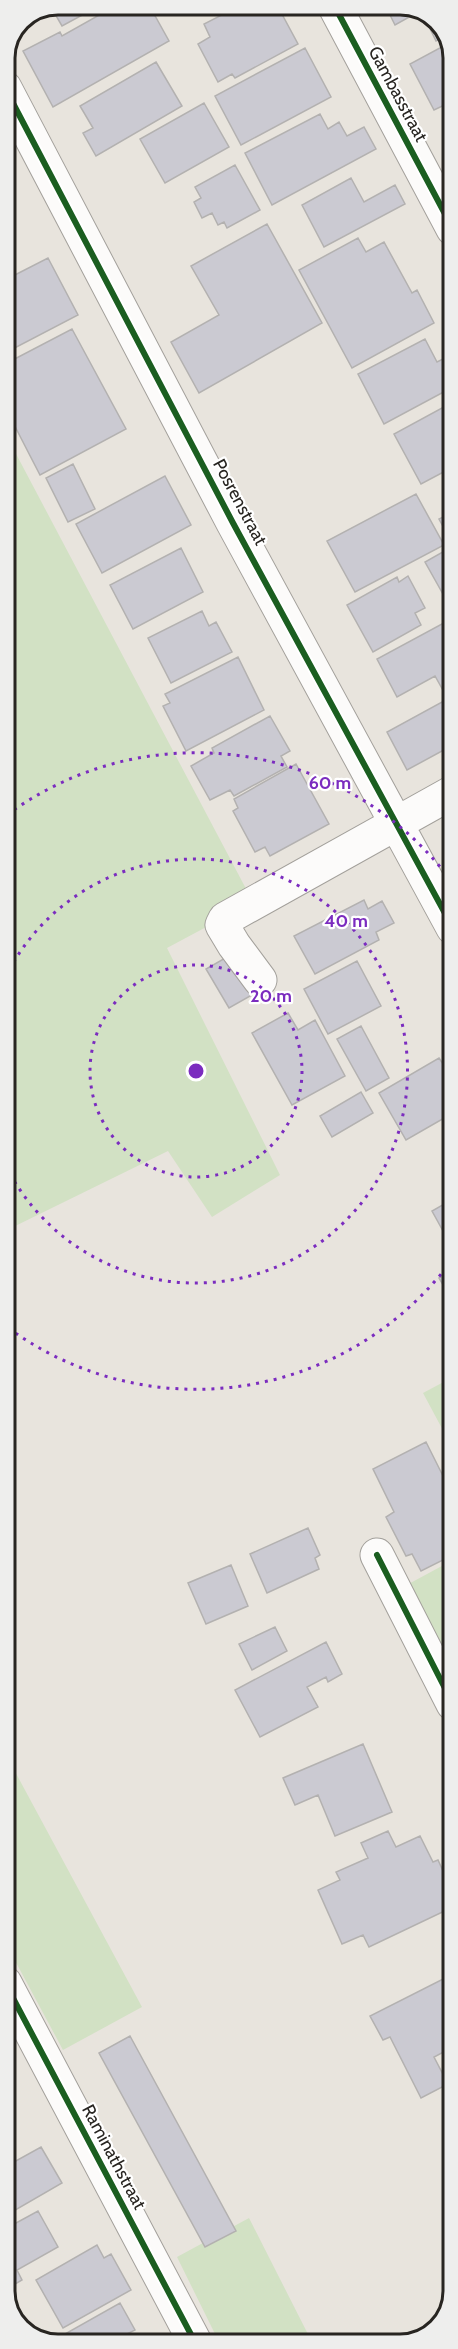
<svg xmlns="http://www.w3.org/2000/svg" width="458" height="2349" font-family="Cabin,sans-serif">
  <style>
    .green { fill: #d2e1c4 }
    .building { fill: #cbcad2; stroke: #b3b1b0; stroke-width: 1.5 }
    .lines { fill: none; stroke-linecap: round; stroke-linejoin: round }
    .minor-casing { stroke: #a3a09b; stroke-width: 35 }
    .minor { stroke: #fcfbfa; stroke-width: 33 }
    .cycleway-casing { stroke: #fff; stroke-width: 10 }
    .cycleway { stroke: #1b5e20; stroke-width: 6 }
    .ring { fill: none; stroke: #7b2cbf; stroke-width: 3; stroke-dasharray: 3 6 }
    .labels { text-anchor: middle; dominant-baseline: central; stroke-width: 4.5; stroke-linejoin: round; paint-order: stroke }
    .street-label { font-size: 18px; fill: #282521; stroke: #fff }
    .rim { fill: none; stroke: #282521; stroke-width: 3 }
    .centre { fill: #7b2cbf; stroke: #fff; stroke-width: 3 }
    .ring-label { font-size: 18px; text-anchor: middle; font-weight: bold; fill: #7b2cbf; stroke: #fff; stroke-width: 4.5; stroke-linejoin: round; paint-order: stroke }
  </style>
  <rect width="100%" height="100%" fill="#e8e4dd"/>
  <path class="green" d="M 5,433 L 253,902 L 167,948 L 280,1175 L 212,1217 L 168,1151 L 5,1231 Z
    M 453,1377 L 453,1449 L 423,1393 Z
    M 453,1560 L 453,1685 L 403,1587 Z
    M 5,1753 L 142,2007 L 63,2050 L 5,1942 Z
    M 249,2218 L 313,2344 L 220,2344 L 177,2257 Z"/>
  <path class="building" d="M 58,4 L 101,5 L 62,26 L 51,7 Z
    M 117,5 L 149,5 L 169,41 L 53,107 L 23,51 L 60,32 L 62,36 Z
    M 241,5 L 277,5 L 298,44 L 235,78 L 232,74 L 218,82 L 198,44 L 210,37 L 204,24 Z
    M 385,5 L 407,5 L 420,11 L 395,25 Z
    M 422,12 L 438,20 L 446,36 L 436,41 Z
    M 449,43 L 453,51 L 453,101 L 434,110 L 410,64 Z
    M 305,48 L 331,97 L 241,145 L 215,96 Z
    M 156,62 L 182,106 L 96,156 L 83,133 L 93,128 L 80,106 Z
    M 204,103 L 229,147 L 165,183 L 140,139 Z
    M 320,114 L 328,129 L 339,122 L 347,136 L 364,127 L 376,149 L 272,205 L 245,153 Z
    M 235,165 L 260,210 L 227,228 L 224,222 L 218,225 L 212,213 L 202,218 L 194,202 L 201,198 L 195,187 Z
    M 351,178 L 364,202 L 395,185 L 405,204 L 324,247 L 302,205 Z
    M 267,224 L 322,323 L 199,393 L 171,342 L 219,315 L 191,266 Z
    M 358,238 L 366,252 L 384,242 L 412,293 L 417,290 L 434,323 L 352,368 L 299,270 Z
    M 48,258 L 78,315 L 5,353 L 5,280 Z
    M 72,329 L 126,429 L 40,475 L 5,407 L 5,364 Z
    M 425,339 L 437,362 L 449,356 L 453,364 L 453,387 L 384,424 L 358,374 Z
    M 453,402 L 453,467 L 421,484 L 394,434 Z
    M 73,464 L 95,509 L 68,522 L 46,478 Z
    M 453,475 L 453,499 L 443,480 Z
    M 165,476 L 191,525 L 102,573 L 76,524 Z
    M 416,494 L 444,545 L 355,592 L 327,541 Z
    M 453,512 L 453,540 L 451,541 L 439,519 Z
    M 181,548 L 203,592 L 133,629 L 110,585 Z
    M 448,549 L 453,558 L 453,612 L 425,562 Z
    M 408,576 L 425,608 L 415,613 L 421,625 L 373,652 L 347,605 L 397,577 L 399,582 Z
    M 202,611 L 209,626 L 216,622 L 232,652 L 171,683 L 148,638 Z
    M 453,618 L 453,687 L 444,692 L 435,676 L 397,697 L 377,659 Z
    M 238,657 L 264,710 L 186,751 L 163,706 L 170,703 L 165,694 Z
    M 453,696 L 453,745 L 407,770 L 387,732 Z
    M 270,716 L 290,751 L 281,756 L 287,767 L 234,796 L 230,790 L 210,800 L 191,766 L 214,753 L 212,748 Z
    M 296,764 L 329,824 L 270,856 L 265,847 L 255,852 L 233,811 L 238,808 L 234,799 Z
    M 364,900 L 368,909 L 382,901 L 394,923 L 376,932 L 379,940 L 315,974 L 294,936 Z
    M 234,953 L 257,992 L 229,1008 L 206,969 Z
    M 357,961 L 381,1006 L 328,1034 L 304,989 Z
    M 288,1013 L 298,1030 L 315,1020 L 345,1076 L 292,1105 L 252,1033 Z
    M 361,1026 L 389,1078 L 366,1091 L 337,1039 Z
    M 439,1058 L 443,1064 L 453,1058 L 453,1113 L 406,1140 L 379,1093 Z
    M 361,1092 L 373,1113 L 332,1137 L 320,1116 Z
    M 453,1199 L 453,1249 L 432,1211 Z
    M 453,1270 L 453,1302 L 439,1278 Z
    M 426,1442 L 453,1496 L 453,1532 L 445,1537 L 453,1555 L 421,1571 L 412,1554 L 406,1556 L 386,1517 L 394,1512 L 373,1469 Z
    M 308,1528 L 320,1555 L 315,1558 L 319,1569 L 267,1593 L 250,1554 Z
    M 231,1565 L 248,1606 L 206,1624 L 188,1583 Z
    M 275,1627 L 287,1651 L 252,1670 L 239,1644 Z
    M 326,1642 L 342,1674 L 328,1682 L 326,1677 L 307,1687 L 318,1707 L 260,1737 L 235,1690 Z
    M 363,1744 L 392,1812 L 335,1836 L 318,1795 L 295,1805 L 283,1778 Z
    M 388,1831 L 396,1847 L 420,1836 L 433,1862 L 438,1860 L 453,1893 L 453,1907 L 369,1947 L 363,1935 L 342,1944 L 318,1890 L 340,1880 L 336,1872 L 368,1858 L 361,1843 Z
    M 453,1974 L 453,2047 L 434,2057 L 448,2084 L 421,2098 L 390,2037 L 383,2040 L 370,2016 Z
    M 130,2036 L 236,2231 L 205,2247 L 99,2053 Z
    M 41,2147 L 62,2183 L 5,2216 L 5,2167 Z
    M 38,2211 L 58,2247 L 17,2270 L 22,2280 L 5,2290 L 5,2229 Z
    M 97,2245 L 104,2258 L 111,2254 L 131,2290 L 63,2328 L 36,2280 Z
    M 120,2303 L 135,2330 L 121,2337 L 125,2344 L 49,2343 Z"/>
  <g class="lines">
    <g class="minor-casing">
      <path id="minor" d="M 334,5 L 453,229
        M 5,88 L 233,523 L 453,928
        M 260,980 L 234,945 L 222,925 L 225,919 L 453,792
        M 377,1555 L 453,1704
        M 5,1983 L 196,2344"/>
    </g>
    <use href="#minor" class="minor"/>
    <g class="cycleway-casing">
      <path id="cycleway" d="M 334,5 L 453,229
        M 5,88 L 233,523 L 453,928
        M 377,1555 L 453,1704
        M 5,1983 L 196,2344"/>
    </g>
    <use href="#cycleway" class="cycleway"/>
  </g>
  <g class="ring">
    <circle cx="196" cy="1071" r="106"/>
    <path d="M5 978A212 212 0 1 1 5 1164"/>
    <path d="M452 1260A318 318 0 0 1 7 1327M7 815A318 318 0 0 1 452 882"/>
  </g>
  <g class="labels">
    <g class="street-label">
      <text transform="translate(398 94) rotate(62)">Gambasstraat</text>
      <text transform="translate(240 502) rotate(62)">Posrenstraat</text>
      <text transform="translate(114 2157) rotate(62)">Raminathstraat</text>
    </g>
  </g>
  <path d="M0 0H458V2349H0ZM58 15H400A43 43 0 0 1 443 58V2291A43 43 0 0 1 400 2334H58A43 43 0 0 1 15 2291V58A43 43 0 0 1 58 15Z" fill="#eeeeed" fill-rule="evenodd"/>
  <path class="rim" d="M58 15H400A43 43 0 0 1 443 58V2291A43 43 0 0 1 400 2334H58A43 43 0 0 1 15 2291V58A43 43 0 0 1 58 15Z"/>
  <circle cx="196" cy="1071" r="9" class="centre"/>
  <g class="ring-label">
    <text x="330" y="789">60 m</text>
    <text x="346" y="927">40 m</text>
    <text x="271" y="1002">20 m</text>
  </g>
</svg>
